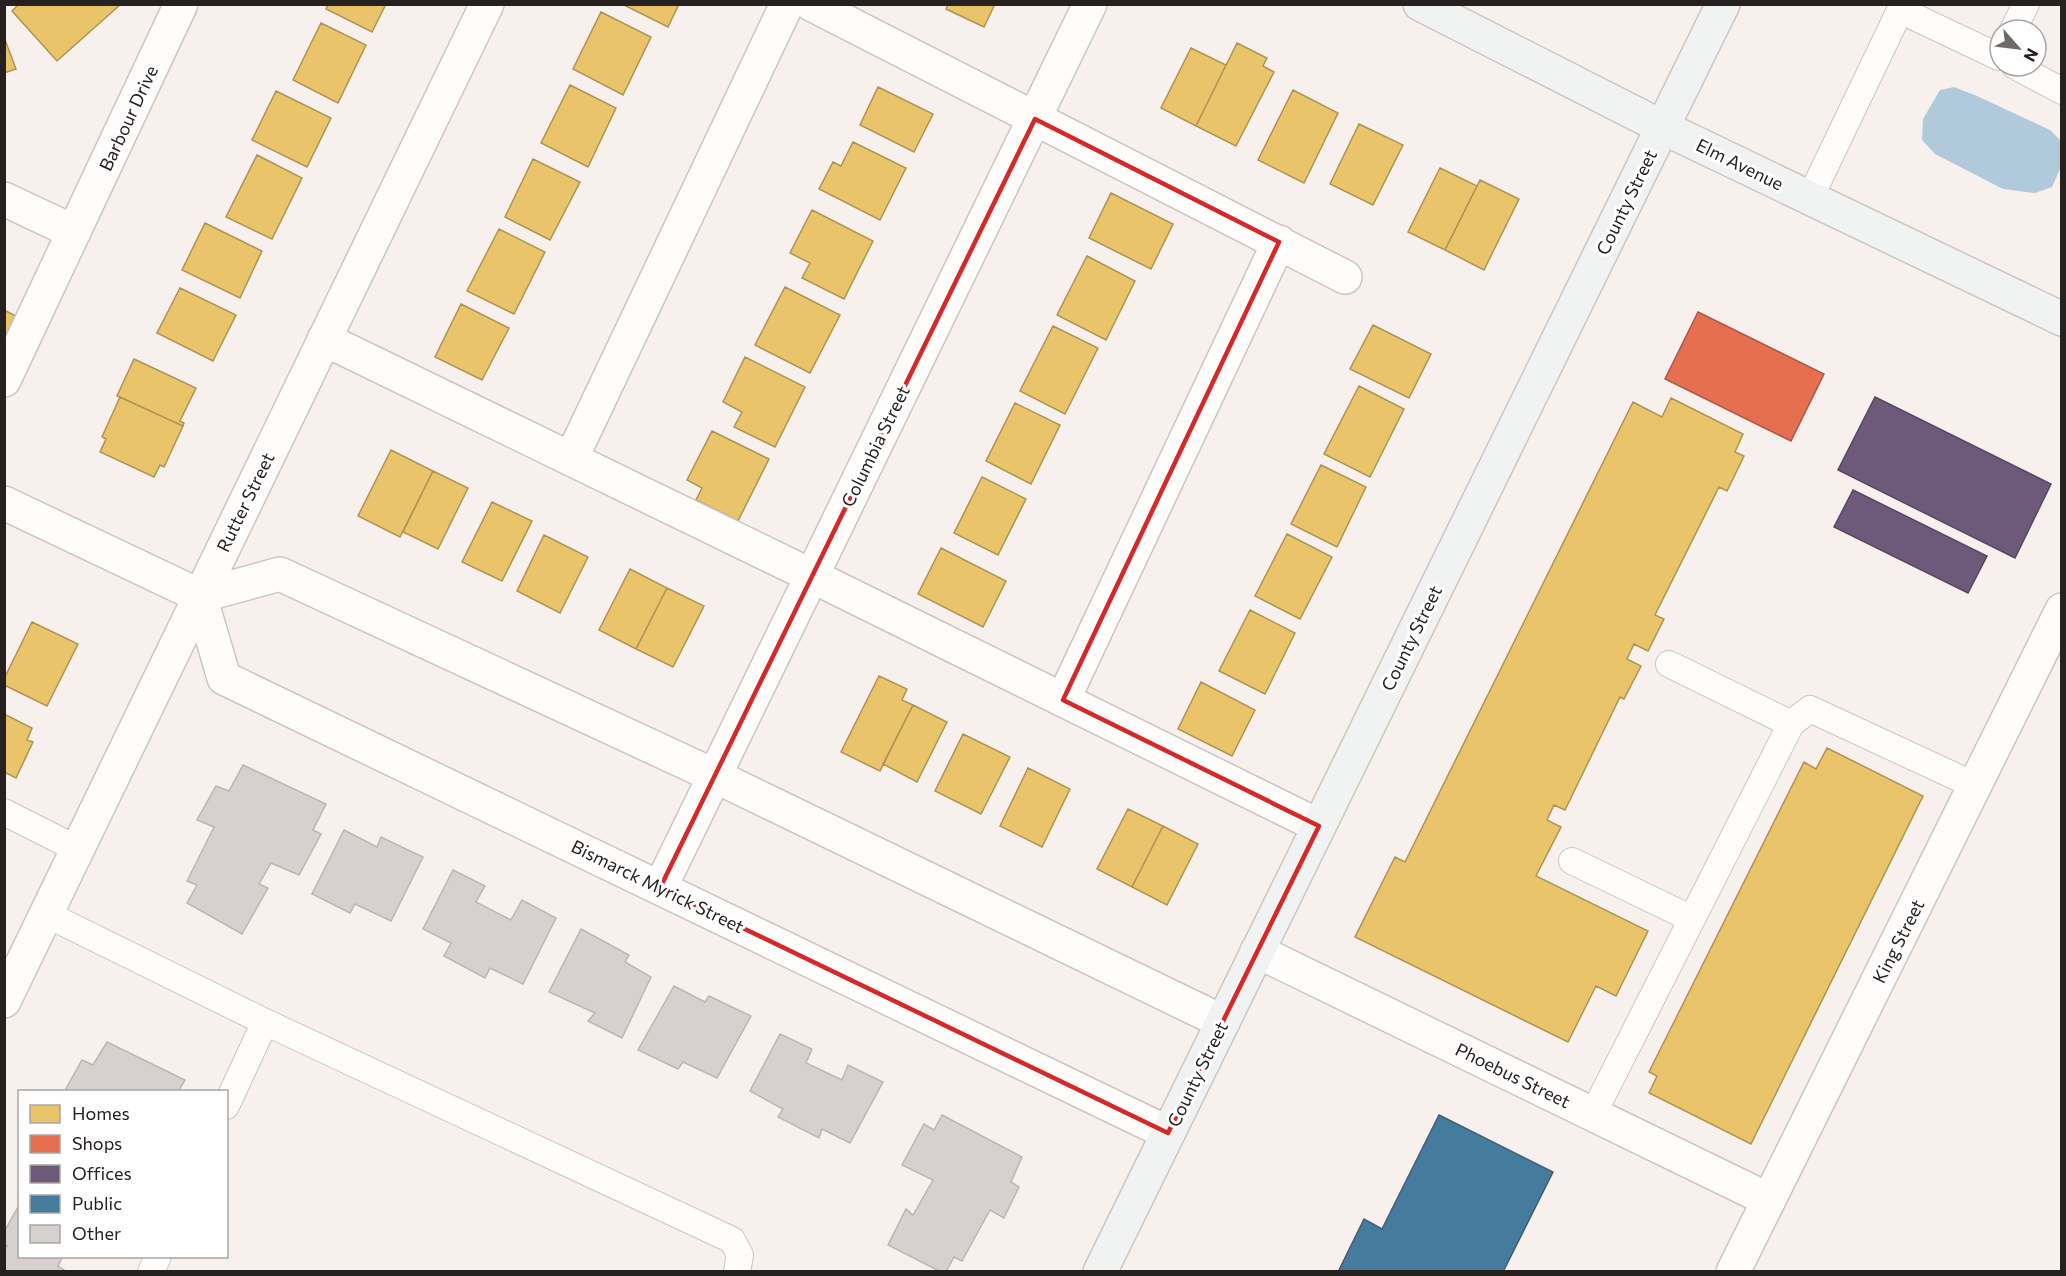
<svg xmlns="http://www.w3.org/2000/svg" width="2066" height="1276" font-family="Commissioner,sans-serif">
  <style>
    .water { fill: #b1cadb }
    .homes { fill: #e9c46a; stroke: #ae9354; stroke-width: 1.5 }
    .shops { fill: #e76f51; stroke: #ad5842; stroke-width: 1.5 }
    .offices { fill: #6d597a; stroke: #58485f; stroke-width: 1.5 }
    .public { fill: #457b9d; stroke: #3c6077; stroke-width: 1.5 }
    .building { fill: #d6d0ce; stroke: #bcb6b3; stroke-width: 1.5 }
    .lines { fill: none; stroke-linecap: round; stroke-linejoin: round }
    .lane-casing { stroke: #cbc5c3; stroke-width: 28 }
    .street-casing { stroke: #cbc5c3; stroke-width: 36 }
    .secondary-casing { stroke: #cbc5c3; stroke-width: 36 }
    .lane { stroke: #fefdfc; stroke-width: 26 }
    .street { stroke: #fefdfc; stroke-width: 33 }
    .secondary { stroke: #f1f3f3; stroke-width: 33 }
    .marked { fill: none; stroke: #d62828; stroke-width: 4.5; stroke-linejoin: round }
    .labels { text-anchor: middle; dominant-baseline: central; stroke-width: 6; stroke-linejoin: round; paint-order: stroke }
    .street-label { font-size: 18px; fill: #26211f; stroke: #fff }
  </style>
  <rect width="100%" height="100%" fill="#f8f0ed"/>
  <path class="water" d="M 1954,87 L 1977,96 L 2050,130 L 2062,142 L 2061,167 L 2052,187 L 2035,193 L 2003,189 L 1935,154 L 1922,140 L 1923,119 L 1940,90 Z"/>
  <path class="homes" d="M 19,4 L 121,4 L 57,61 L 12,11 Z
    M 328,4 L 386,4 L 372,32 L 326,9 Z
    M 622,4 L 679,4 L 668,27 Z
    M 948,4 L 995,4 L 984,27 L 946,9 Z
    M 601,12 L 651,37 L 623,95 L 573,69 Z
    M 321,23 L 366,45 L 338,103 L 293,80 Z
    M 4,37 L 16,69 L 4,73 Z
    M 1237,43 L 1267,58 L 1263,66 L 1274,72 L 1236,146 L 1196,126 Z
    M 1191,48 L 1226,65 L 1196,126 L 1161,108 Z
    M 570,85 L 616,108 L 588,167 L 541,143 Z
    M 878,87 L 933,114 L 914,152 L 860,125 Z
    M 1293,90 L 1338,113 L 1304,183 L 1258,160 Z
    M 276,91 L 331,118 L 307,167 L 252,140 Z
    M 1359,124 L 1403,145 L 1373,205 L 1330,184 Z
    M 853,142 L 906,168 L 880,220 L 819,189 L 833,162 L 841,166 Z
    M 257,155 L 302,178 L 272,239 L 226,217 Z
    M 533,159 L 580,182 L 550,240 L 505,217 Z
    M 1440,168 L 1477,186 L 1445,250 L 1408,232 Z
    M 1480,180 L 1519,199 L 1484,270 L 1445,250 Z
    M 1111,193 L 1173,224 L 1151,269 L 1089,238 Z
    M 812,210 L 873,241 L 844,299 L 802,278 L 810,263 L 790,253 Z
    M 205,223 L 262,251 L 240,298 L 182,270 Z
    M 499,229 L 545,252 L 514,314 L 467,291 Z
    M 1087,256 L 1135,281 L 1106,340 L 1057,315 Z
    M 785,287 L 840,315 L 810,373 L 755,345 Z
    M 180,288 L 236,315 L 213,361 L 157,333 Z
    M 461,304 L 509,328 L 482,380 L 435,357 Z
    M 4,310 L 16,316 L 4,339 Z
    M 1373,325 L 1431,354 L 1409,398 L 1350,369 Z
    M 1053,326 L 1098,348 L 1065,414 L 1020,391 Z
    M 745,357 L 805,387 L 775,447 L 734,427 L 742,412 L 723,402 Z
    M 134,359 L 196,388 L 180,421 L 184,423 L 183,426 L 117,396 Z
    M 1359,386 L 1404,409 L 1370,477 L 1324,454 Z
    M 120,397 L 183,426 L 164,467 L 160,465 L 154,477 L 100,452 L 106,439 L 102,437 Z
    M 1671,398 L 1743,434 L 1735,452 L 1744,456 L 1727,491 L 1719,487 L 1655,615 L 1664,619 L 1648,651 L 1634,644 L 1627,659 L 1641,666 L 1624,699 L 1620,697 L 1565,810 L 1554,805 L 1547,820 L 1561,827 L 1536,876 L 1648,931 L 1616,996 L 1596,986 L 1568,1042 L 1355,937 L 1395,857 L 1405,862 L 1633,402 L 1662,417 Z
    M 1015,403 L 1060,425 L 1031,484 L 986,461 Z
    M 712,431 L 769,459 L 738,521 L 696,500 L 702,488 L 687,480 Z
    M 391,450 L 433,471 L 400,537 L 358,516 Z
    M 1321,465 L 1366,487 L 1337,547 L 1291,524 Z
    M 433,471 L 468,488 L 438,549 L 403,532 Z
    M 982,477 L 1026,499 L 998,555 L 954,533 Z
    M 492,502 L 532,521 L 502,581 L 462,562 Z
    M 1287,534 L 1332,557 L 1300,619 L 1255,596 Z
    M 544,535 L 588,557 L 560,613 L 517,591 Z
    M 941,548 L 1006,581 L 983,627 L 918,594 Z
    M 630,569 L 667,588 L 636,649 L 599,630 Z
    M 667,588 L 704,606 L 673,667 L 636,649 Z
    M 1250,610 L 1295,633 L 1265,694 L 1219,671 Z
    M 32,622 L 78,644 L 47,706 L 4,685 L 4,679 Z
    M 879,676 L 907,689 L 902,700 L 913,705 L 880,771 L 841,752 Z
    M 1201,682 L 1255,710 L 1232,756 L 1178,729 Z
    M 913,705 L 947,722 L 917,782 L 883,764 Z
    M 4,714 L 32,728 L 27,740 L 33,742 L 16,778 L 4,772 Z
    M 963,734 L 1010,757 L 981,814 L 935,791 Z
    M 1827,748 L 1923,796 L 1751,1144 L 1649,1093 L 1657,1076 L 1649,1072 L 1804,762 L 1816,769 Z
    M 1028,768 L 1070,789 L 1042,847 L 1000,826 Z
    M 1128,809 L 1163,826 L 1132,887 L 1097,869 Z
    M 1163,826 L 1198,844 L 1167,905 L 1132,887 Z"/>
  <path class="shops" d="M 1698,312 L 1824,374 L 1791,441 L 1665,379 Z"/>
  <path class="offices" d="M 1875,397 L 2051,484 L 2015,558 L 1838,470 Z
    M 1853,490 L 1987,556 L 1968,593 L 1834,527 Z"/>
  <path class="public" d="M 1439,1115 L 1553,1172 L 1503,1272 L 1338,1272 L 1364,1219 L 1382,1229 Z"/>
  <path class="building" d="M 243,765 L 326,804 L 313,830 L 321,834 L 299,875 L 271,863 L 259,884 L 268,888 L 242,934 L 187,903 L 197,885 L 187,881 L 214,827 L 197,820 L 216,786 L 229,791 Z
    M 344,830 L 377,847 L 381,837 L 423,857 L 391,921 L 355,904 L 350,913 L 312,894 Z
    M 453,870 L 485,886 L 476,902 L 511,920 L 522,900 L 556,918 L 523,984 L 490,968 L 485,978 L 444,956 L 451,943 L 423,929 Z
    M 581,929 L 629,955 L 625,962 L 651,977 L 622,1038 L 588,1021 L 595,1013 L 549,992 Z
    M 674,986 L 705,1002 L 709,996 L 751,1016 L 717,1078 L 683,1062 L 678,1069 L 638,1050 Z
    M 780,1034 L 812,1049 L 806,1063 L 842,1080 L 848,1065 L 883,1082 L 850,1143 L 822,1129 L 819,1138 L 778,1117 L 783,1109 L 750,1091 Z
    M 107,1042 L 185,1080 L 178,1092 L 64,1092 L 82,1060 L 93,1065 Z
    M 942,1115 L 1022,1157 L 1011,1182 L 1019,1187 L 1004,1218 L 990,1210 L 962,1261 L 954,1257 L 946,1272 L 941,1272 L 888,1245 L 906,1209 L 913,1215 L 933,1180 L 902,1165 L 924,1124 L 934,1130 Z
    M 18,1207 L 20,1256 L 63,1256 L 58,1266 L 67,1272 L 4,1272 L 4,1250 L 7,1246 L 4,1245 L 4,1232 Z"/>
  <g class="lines">
    <g class="lane-casing">
      <path id="lane" d="M 1900,10 L 1999,57
        M 2013,30 L 2026,4
        M 2015,66 L 2062,91
        M 1810,198 L 1903,4
        M 1669,664 L 1791,724
        M 4,812 L 77,849
        M 1572,861 L 1692,919
        M 46,914 L 265,1022 L 732,1240 L 740,1255 L 737,1272
        M 226,1106 L 265,1022
        M 1593,1114 L 1791,724 L 1810,709 L 1976,786
        M 151,1272 L 158,1256"/>
    </g>
    <g class="street-casing">
      <path id="street" d="M 811,4 L 1345,277
        M 4,199 L 74,232
        M 324,339 L 812,576 L 1319,826
        M 4,380 L 181,4
        M 571,459 L 787,4
        M 4,503 L 200,596 L 280,574 L 715,776 L 1223,1022
        M 200,596 L 224,678 L 1168,1133
        M 1063,700 L 1279,242
        M 660,888 L 1090,4
        M 1257,951 L 1769,1200
        M 4,1001 L 487,4
        M 1733,1272 L 2062,610"/>
    </g>
    <g class="secondary-casing">
      <path id="secondary" d="M 1420,4 L 1662,127 L 2062,319
        M 1100,1272 L 1723,4"/>
    </g>
    <use href="#lane" class="lane"/>
    <use href="#street" class="street"/>
    <use href="#secondary" class="secondary"/>
  </g>
  <path class="marked" d="M 1035,119 L 1279,242 L 1063,700 L 1319,826 L 1168,1133 L 660,888 Z"/>
  <g class="labels">
    <g class="street-label">
      <text transform="translate(128 118) rotate(-65)">Barbour Drive</text>
      <text transform="translate(1740 164) rotate(26)">Elm Avenue</text>
      <text transform="translate(1626 202) rotate(-64)">County Street</text>
      <text transform="translate(875 446) rotate(-64)">Columbia Street</text>
      <text transform="translate(245 502) rotate(-64)">Rutter Street</text>
      <text transform="translate(1411 638) rotate(-64)">County Street</text>
      <text transform="translate(658 886) rotate(26)">Bismarck Myrick Street</text>
      <text transform="translate(1898 941) rotate(-63)">King Street</text>
      <text transform="translate(1197 1074) rotate(-64)">County Street</text>
      <text transform="translate(1513 1075) rotate(26)">Phoebus Street</text>
    </g>
  </g>
  <rect width="2066" height="1276" fill="none" stroke="#26211f" stroke-width="12"/>
  <rect x="18" y="1090" width="210" height="168" fill="#ffffff" stroke="#a8a6a5" stroke-width="1.5"/>
  <rect x="30" y="1105" width="30" height="18" fill="#e9c46a" stroke="#a8a6a5" stroke-width="1.5"/>
  <text x="72" y="1120" font-size="18" fill="#26211f">Homes</text>
  <rect x="30" y="1135" width="30" height="18" fill="#e76f51" stroke="#a8a6a5" stroke-width="1.5"/>
  <text x="72" y="1150" font-size="18" fill="#26211f">Shops</text>
  <rect x="30" y="1165" width="30" height="18" fill="#6d597a" stroke="#a8a6a5" stroke-width="1.5"/>
  <text x="72" y="1180" font-size="18" fill="#26211f">Offices</text>
  <rect x="30" y="1195" width="30" height="18" fill="#457b9d" stroke="#a8a6a5" stroke-width="1.5"/>
  <text x="72" y="1210" font-size="18" fill="#26211f">Public</text>
  <rect x="30" y="1225" width="30" height="18" fill="#d6d0ce" stroke="#a8a6a5" stroke-width="1.5"/>
  <text x="72" y="1240" font-size="18" fill="#26211f">Other</text>
  <g transform="translate(2018 48) rotate(118)"><circle r="28" fill="#ffffff" stroke="#a8a6a5" stroke-width="1.5"/>
  <path d="M0-4.5L10 22L0 15L-10 22Z" fill="#706967"/>
  <text y="-9" font-size="16" font-weight="bold" text-anchor="middle" fill="#26211f">N</text>
  </g>
</svg>
